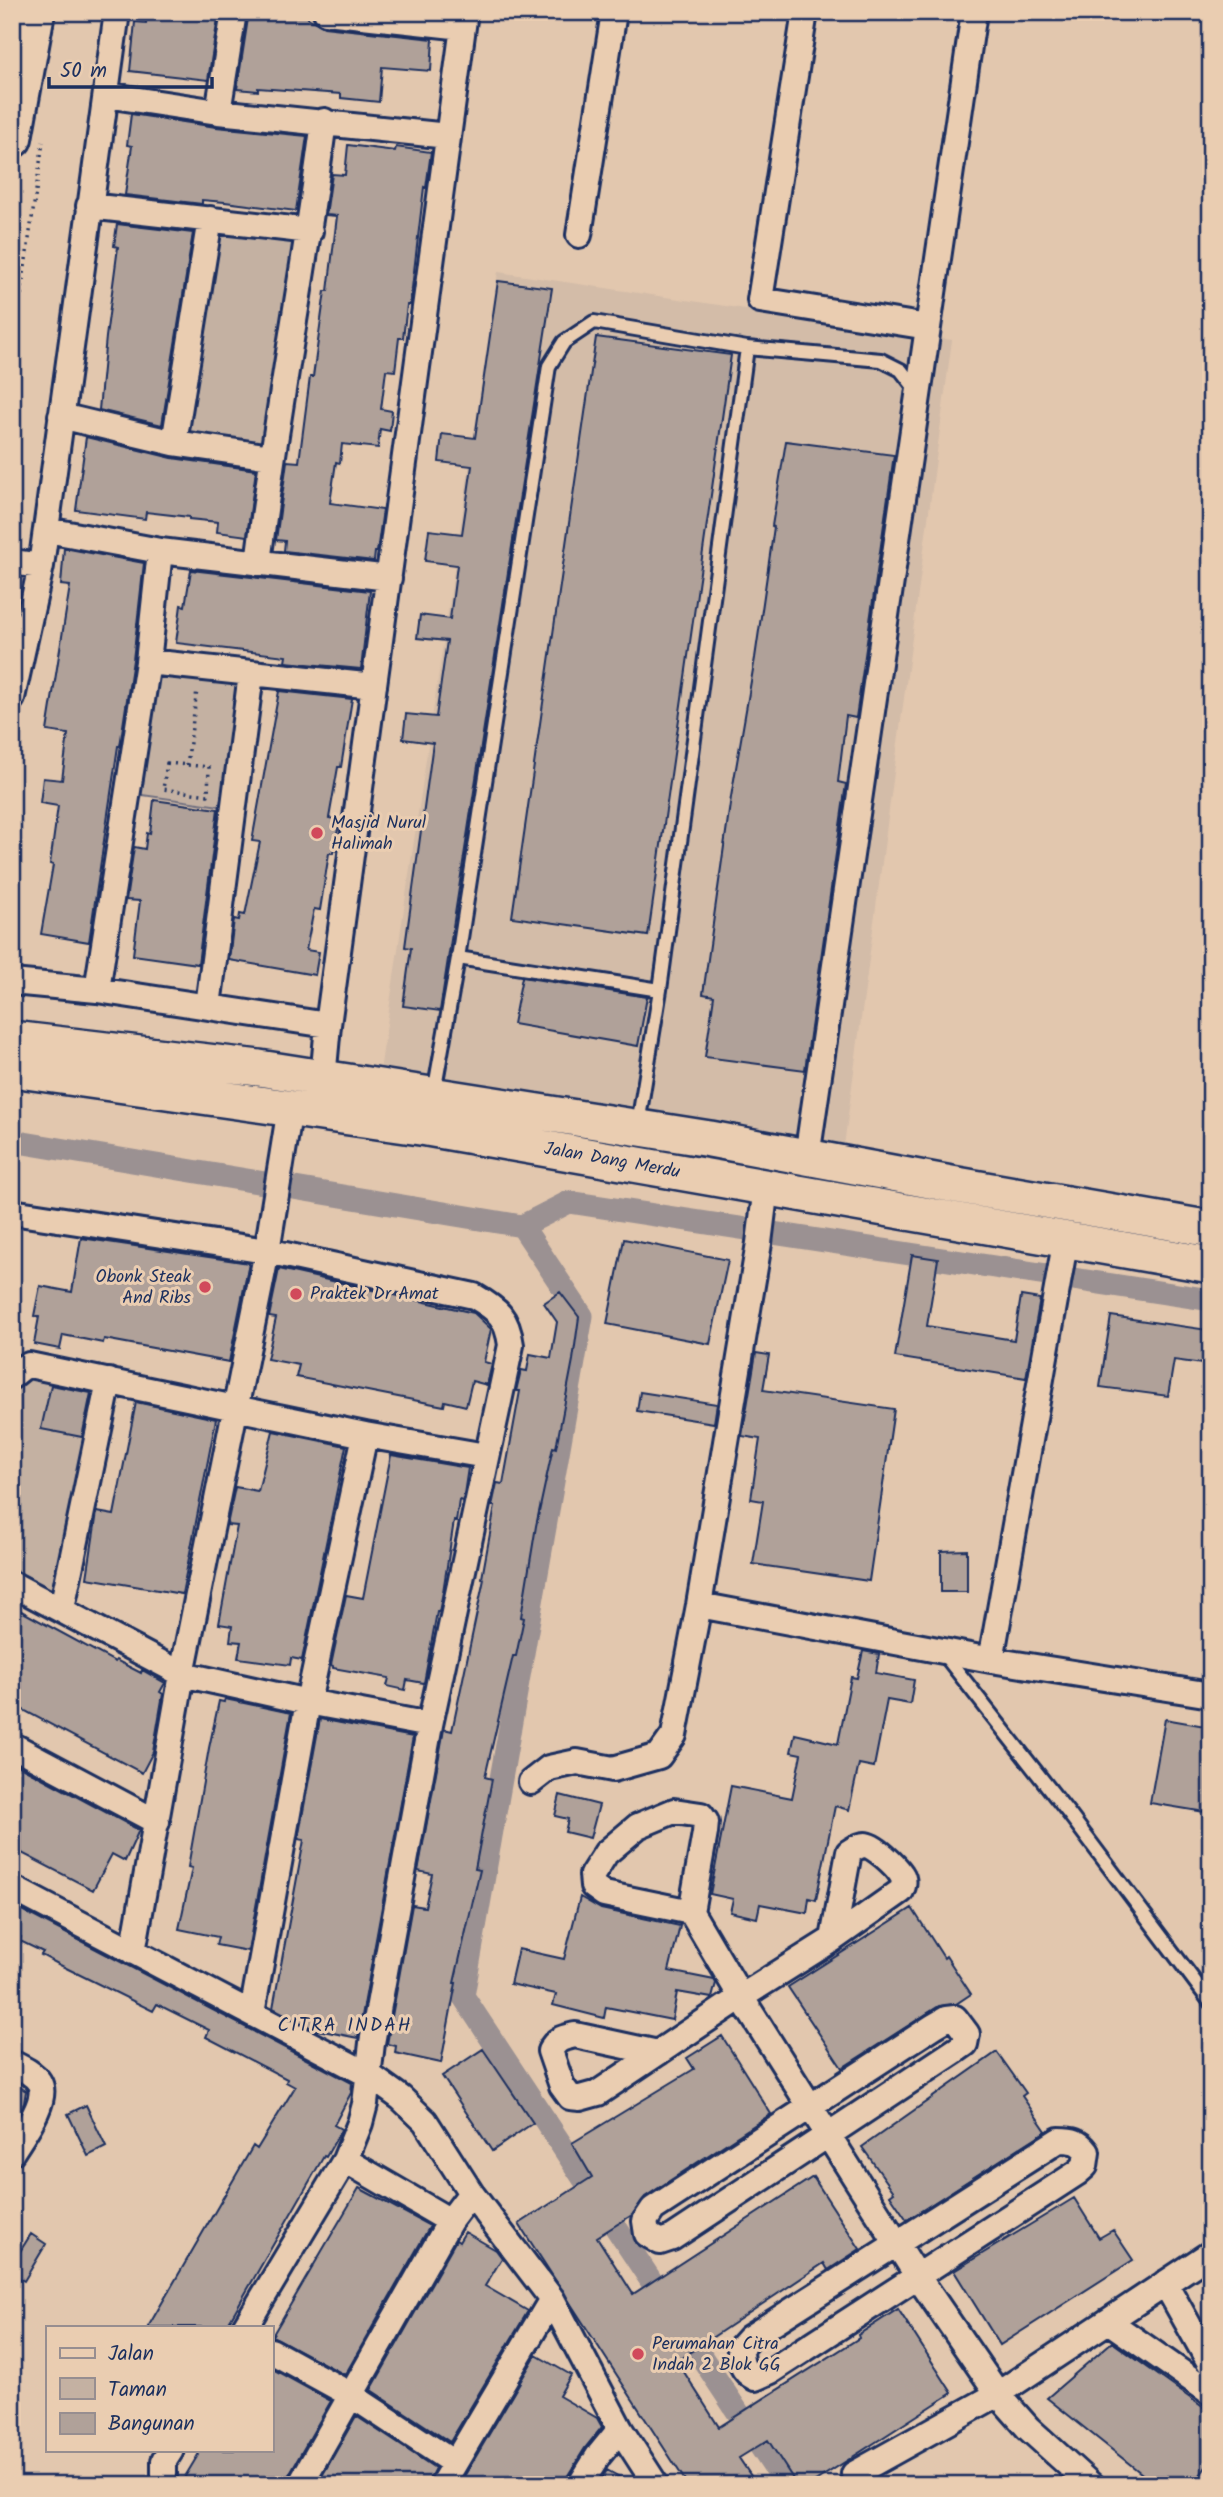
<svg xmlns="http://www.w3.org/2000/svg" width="1223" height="2497" font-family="Kalam,sans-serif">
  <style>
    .built { fill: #d3bca8 }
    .green { fill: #c4b1a2; stroke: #707080; stroke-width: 2 }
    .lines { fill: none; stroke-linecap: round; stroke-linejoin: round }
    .canal { stroke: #9b9192; stroke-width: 23 }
    .building { fill: #b0a199; stroke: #1b2f5e; stroke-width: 2 }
    .service-casing { stroke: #1b2f5e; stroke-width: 18 }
    .minor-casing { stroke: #1b2f5e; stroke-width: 30 }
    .secondary-casing { stroke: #1b2f5e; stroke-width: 40 }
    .primary-casing { stroke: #1b2f5e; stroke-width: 44 }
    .path { stroke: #1b2f5e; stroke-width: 3.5; stroke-dasharray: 2 5; stroke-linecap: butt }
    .service { stroke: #eacdb1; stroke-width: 12 }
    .minor { stroke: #eacdb1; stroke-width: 24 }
    .secondary { stroke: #eacdb1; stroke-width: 35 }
    .primary { stroke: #eacdb1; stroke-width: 38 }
    .poi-dot { fill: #d1495b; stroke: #eacdb1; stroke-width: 2.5 }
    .labels { text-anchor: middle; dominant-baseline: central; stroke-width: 6; stroke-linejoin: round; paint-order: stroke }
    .poi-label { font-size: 18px; fill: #1b2f5e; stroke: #eacdb1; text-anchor: start }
    .street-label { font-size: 18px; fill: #1b2f5e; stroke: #eacdb1 }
    .neighbourhood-label { font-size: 19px; letter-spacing: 2px; fill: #1b2f5e; stroke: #eacdb1 }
  </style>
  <rect width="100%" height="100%" fill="#e2c7ae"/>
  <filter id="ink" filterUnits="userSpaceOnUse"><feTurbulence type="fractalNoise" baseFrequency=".0143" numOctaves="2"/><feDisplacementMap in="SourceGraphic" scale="14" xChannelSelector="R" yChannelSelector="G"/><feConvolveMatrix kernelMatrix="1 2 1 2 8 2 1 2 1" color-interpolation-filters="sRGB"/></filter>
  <g filter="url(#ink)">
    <path class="built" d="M 498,272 L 952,340 L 841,1168 L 379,1078 Z"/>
    <path class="green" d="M 210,219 L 310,231 L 271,457 L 182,445 Z
      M 148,662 L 251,674 L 234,808 L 128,793 Z
      M 27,1368 L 106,1382 L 55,1613 L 12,1591 L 12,1382 Z"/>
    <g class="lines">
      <path class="canal" d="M 12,1141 L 522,1226 L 569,1202 L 1211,1300
        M 522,1226 L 582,1316 L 463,1996 L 786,2485"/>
    </g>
    <path class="building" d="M 147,12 L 219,12 L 208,80 L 130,71 L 135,22 L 146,23 Z
      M 249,12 L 309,12 L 308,18 L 324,27 L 433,39 L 431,71 L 382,67 L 379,102 L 341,98 L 341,94 L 258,88 L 258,91 L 237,89 Z
      M 131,114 L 216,127 L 307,136 L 296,211 L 225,202 L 202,200 L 202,204 L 125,195 L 132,146 L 127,145 Z
      M 348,145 L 395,151 L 396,147 L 431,152 L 426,188 L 424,187 L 410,305 L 407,305 L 403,338 L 399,338 L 395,371 L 386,370 L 381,409 L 392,411 L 390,431 L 380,429 L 378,448 L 342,444 L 340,463 L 336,462 L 330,503 L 383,510 L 377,552 L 375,552 L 374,561 L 284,551 L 285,541 L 276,540 L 287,461 L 299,462 L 310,377 L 313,377 L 325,291 L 328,291 L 337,216 L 326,215 L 332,174 L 345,175 Z
      M 117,224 L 193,233 L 162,425 L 99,410 L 106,337 L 118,247 L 114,246 Z
      M 498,281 L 552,288 L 440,1011 L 403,1006 L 411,948 L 405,947 L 433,743 L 403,739 L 406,714 L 436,717 L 447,641 L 417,638 L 420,615 L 450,619 L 457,565 L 425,561 L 429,530 L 462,534 L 472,466 L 439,462 L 442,434 L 475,438 Z
      M 596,337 L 731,355 L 648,936 L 512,917 Z
      M 86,437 L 172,458 L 256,470 L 247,536 L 217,532 L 218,522 L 189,519 L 189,517 L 146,512 L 145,519 L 76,510 Z
      M 786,441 L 894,455 L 856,718 L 846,716 L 838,782 L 846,784 L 805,1070 L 705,1057 L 714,996 L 703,994 L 731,797 L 755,658 L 774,527 L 772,526 Z
      M 64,548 L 144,563 L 133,660 L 120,746 L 118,746 L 89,942 L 41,934 L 53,865 L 50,864 L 58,806 L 40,803 L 43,778 L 62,780 L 68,734 L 47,731 L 70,586 L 61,585 Z
      M 191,570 L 370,591 L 361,669 L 285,662 L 286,656 L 176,643 L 181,605 L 185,606 Z
      M 279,691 L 352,699 L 341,767 L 338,767 L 329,818 L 340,820 L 333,853 L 329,853 L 320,910 L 314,909 L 306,950 L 319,952 L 315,975 L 229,960 L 234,919 L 239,920 L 240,914 L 245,915 L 260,842 L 252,841 Z
      M 154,800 L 218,809 L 198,964 L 133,955 L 140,901 L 126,900 L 134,847 L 145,849 L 147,833 L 150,834 Z
      M 522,977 L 647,997 L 638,1046 L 513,1024 Z
      M 81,1238 L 249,1263 L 229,1362 L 104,1339 L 103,1343 L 63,1335 L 60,1349 L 34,1344 L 39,1317 L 34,1316 L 40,1286 L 72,1292 Z
      M 624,1239 L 728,1260 L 710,1344 L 607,1324 Z
      M 912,1255 L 938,1259 L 927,1326 L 1014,1340 L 1021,1296 L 1040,1299 L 1026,1378 L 895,1357 Z
      M 279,1269 L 474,1313 L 491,1329 L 484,1362 L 492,1364 L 487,1385 L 472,1381 L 466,1406 L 445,1401 L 444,1406 L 296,1377 L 299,1365 L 267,1359 L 276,1318 L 269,1317 Z
      M 560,1292 L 579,1317 L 573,1360 L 556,1448 L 553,1447 L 536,1526 L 521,1617 L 524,1618 L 516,1656 L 513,1656 L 485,1777 L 492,1779 L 475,1869 L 480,1870 L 454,1983 L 456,1983 L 441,2063 L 395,2053 L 396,2046 L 387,2044 L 412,1905 L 425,1907 L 432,1874 L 418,1871 L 444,1729 L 452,1731 L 484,1579 L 482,1578 L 495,1506 L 492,1506 L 497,1483 L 503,1484 L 520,1391 L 516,1391 L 521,1370 L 527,1371 L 530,1354 L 551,1358 L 557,1322 L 544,1303 Z
      M 1111,1316 L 1208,1330 L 1203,1364 L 1174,1360 L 1168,1396 L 1100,1387 Z
      M 756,1353 L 769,1355 L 763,1390 L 894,1409 L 869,1581 L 753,1564 L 763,1501 L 751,1499 L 760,1439 L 742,1436 Z
      M 51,1385 L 91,1393 L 82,1437 L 41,1429 Z
      M 640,1392 L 717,1404 L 714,1423 L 637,1411 Z
      M 136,1402 L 216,1419 L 182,1594 L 87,1578 L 97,1512 L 114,1515 Z
      M 273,1431 L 346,1446 L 302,1660 L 291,1658 L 290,1665 L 238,1658 L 241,1642 L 230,1641 L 232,1626 L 219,1624 L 237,1526 L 227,1525 L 235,1487 L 258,1491 Z
      M 391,1455 L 468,1468 L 463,1501 L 459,1500 L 456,1522 L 454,1521 L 443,1592 L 439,1612 L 437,1612 L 424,1683 L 407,1680 L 405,1690 L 387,1686 L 389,1678 L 333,1668 L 333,1666 L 331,1665 L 346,1595 L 363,1598 Z
      M 967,1550 L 967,1592 L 941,1592 L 941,1551 Z
      M 12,1606 L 115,1662 L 116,1660 L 141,1673 L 142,1670 L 165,1683 L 160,1692 L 163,1694 L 153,1752 L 142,1773 L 12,1704 Z
      M 863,1651 L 879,1654 L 876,1673 L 914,1680 L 910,1704 L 887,1700 L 874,1767 L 859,1764 L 849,1810 L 835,1806 L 816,1900 L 809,1898 L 807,1913 L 760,1904 L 757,1918 L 730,1912 L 733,1899 L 710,1894 L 731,1786 L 792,1798 L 801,1754 L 791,1752 L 795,1734 L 838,1744 L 851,1677 L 857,1678 Z
      M 225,1699 L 291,1713 L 248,1951 L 216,1945 L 218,1937 L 179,1929 L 192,1868 L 188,1867 L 209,1748 L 219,1701 L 224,1702 Z
      M 320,1719 L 413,1737 L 358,2038 L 313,2029 L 273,2008 L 304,1840 L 298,1839 Z
      M 1165,1719 L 1211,1727 L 1211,1813 L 1150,1803 Z
      M 12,1762 L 139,1830 L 125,1861 L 112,1854 L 93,1890 L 12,1848 Z
      M 560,1795 L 599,1805 L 590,1838 L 565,1832 L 568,1819 L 555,1816 Z
      M 580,1897 L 601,1909 L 680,1926 L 669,1971 L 714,1980 L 716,1983 L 712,1998 L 677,1992 L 672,2020 L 606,2007 L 604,2018 L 553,2005 L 556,1994 L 510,1984 L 518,1949 L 564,1959 Z
      M 12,1905 L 352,2083 L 351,2093 L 334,2125 L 341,2129 L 340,2132 L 326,2157 L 324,2156 L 226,2327 L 148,2327 L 253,2146 L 257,2149 L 295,2087 L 286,2082 L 287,2079 L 206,2037 L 209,2030 L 157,2004 L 153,2011 L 60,1965 L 41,1955 L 43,1952 L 20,1941 L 21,1937 L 12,1933 Z
      M 912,1908 L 944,1958 L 946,1956 L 971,1994 L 956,2004 L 939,2006 L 842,2068 L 788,1987 Z
      M 722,2036 L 771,2114 L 645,2197 L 632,2215 L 597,2237 L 633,2294 L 813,2177 L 860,2249 L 828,2270 L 824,2263 L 677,2361 L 719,2427 L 859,2338 L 858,2335 L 898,2309 L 952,2393 L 809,2485 L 797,2485 L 768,2440 L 739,2458 L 757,2485 L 688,2485 L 519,2224 L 592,2177 L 572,2143 L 694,2069 L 687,2058 Z
      M 483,2049 L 533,2123 L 492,2151 L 442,2076 Z
      M 997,2052 L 1026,2093 L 1022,2096 L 1046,2131 L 907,2220 L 890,2195 L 894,2192 L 862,2147 Z
      M 12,2082 L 26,2091 L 24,2103 L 12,2124 Z
      M 86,2105 L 106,2147 L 88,2156 L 68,2114 Z
      M 359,2188 L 430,2226 L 345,2375 L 272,2336 Z
      M 1074,2198 L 1099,2238 L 1113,2230 L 1133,2260 L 1000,2345 L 954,2271 Z
      M 465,2232 L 496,2250 L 502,2258 L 485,2286 L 528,2311 L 450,2442 L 371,2390 L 456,2240 L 459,2242 Z
      M 31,2234 L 46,2244 L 24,2281 L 12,2274 L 12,2264 Z
      M 1112,2342 L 1211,2413 L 1211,2460 L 1193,2485 L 1156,2485 L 1047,2398 Z
      M 536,2355 L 571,2375 L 559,2396 L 597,2418 L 602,2427 L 585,2448 L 567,2477 L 565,2485 L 459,2485 Z
      M 271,2368 L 331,2401 L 287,2478 L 285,2485 L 180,2485 L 201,2450 L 271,2450 Z
      M 356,2416 L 435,2468 L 427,2485 L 317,2485 Z
      M 607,2470 L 634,2485 L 598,2485 Z"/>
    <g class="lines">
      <g class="service-casing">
        <path id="service" d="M 747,348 L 881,360 L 901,370 L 918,392
          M 458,958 L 660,990
          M 434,1093 L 458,958 L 549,366 L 564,342 L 594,322 L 747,348 L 660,990 L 638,1124
          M 943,1653 L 1070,1815 L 1211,2003"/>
      </g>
      <g class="minor-casing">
        <path id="minor" d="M 326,12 L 463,27
          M 805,12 L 760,300 L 928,327
          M 106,95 L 218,112 L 448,136
          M 218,112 L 234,12
          M 89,206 L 310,231
          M 579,235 L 614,12
          M 61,416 L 174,443 L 271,457
          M 174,443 L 210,219
          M 47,530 L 160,551 L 389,578
          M 12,562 L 41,566
          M 258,563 C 276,415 305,269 324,121
          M 148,662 L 374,686
          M 12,698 L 41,566 L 117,12
          M 12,982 L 97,990 L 328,1025
          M 97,990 L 148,662 L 160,551
          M 208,1006 L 251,674
          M 323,1079 L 328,1025 L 465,12
          M 807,1157 L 974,12
          M 12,1212 L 267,1251 L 474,1296 C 498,1310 507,1317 511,1345 L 430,1725 L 372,2043 L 365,2104 L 360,2123 L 345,2160 L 245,2327
          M 12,1376 L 22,1368 L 29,1365 L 365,1435 L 486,1456
          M 12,1584 L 182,1674 L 308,1702 L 430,1725
          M 699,1605 L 991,1660 L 1211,1695
          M 62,1608 L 109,1381
          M 991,1660 L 1066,1238
          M 12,1745 L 157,1822
          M 531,1782 L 549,1768 L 577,1762 L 613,1769 L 659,1756 L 674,1735 L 699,1605 L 759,1243 L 766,1187
          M 12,1888 L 369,2075 L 401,2098 L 425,2121 L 471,2193 L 552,2299 L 620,2429 L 656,2485
          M 691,1912 L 604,1894 L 593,1886 L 592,1875 L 606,1853 L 638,1826 L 674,1811 L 701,1815 L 706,1822 L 705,1833 L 691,1912 L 741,1997 L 918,2277 L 998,2394 L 1028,2428 L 1091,2485
          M 133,1952 L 182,1674 L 267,1251 L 290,1108
          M 252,2013 L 308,1702 L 365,1435
          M 955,2018 L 967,2034 L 965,2044 L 955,2051 L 672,2238 L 660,2242 L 647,2234 L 645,2221 L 653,2209 L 934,2026 L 946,2019 Z
          M 658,2053 L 575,2035 C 562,2038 556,2039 550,2051 L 562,2086 L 570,2097 L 580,2098 L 598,2093 L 741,1997 L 833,1939 L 901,1891 C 904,1885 905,1880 901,1874 C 896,1866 874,1845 865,1845 C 859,1845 854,1849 849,1852 L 833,1939
          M 12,2063 C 22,2068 33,2073 39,2082 C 50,2100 21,2137 12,2152
          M 1059,2140 C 1072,2140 1079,2141 1087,2152 L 1085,2166 L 1077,2173 L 771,2371 L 755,2378 C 742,2371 740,2363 740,2348 L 749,2338 Z
          M 345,2160 L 450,2221
          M 1165,2283 L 1211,2365
          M 1108,2321 L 1211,2393
          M 271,2351 L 351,2395 L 454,2463
          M 854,2474 L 998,2394 L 1211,2253
          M 164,2485 L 164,2461 L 171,2450
          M 300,2485 L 450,2221 L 471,2193
          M 442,2485 L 552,2299
          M 580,2485 L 598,2456 L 620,2429"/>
      </g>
      <g class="secondary-casing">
        <path id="secondary" d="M 12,1039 L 259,1068 L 710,1139 L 951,1184 L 1211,1229
          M 12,1069 L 427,1128 L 1211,1265"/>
      </g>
      <g class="primary-casing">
        <path id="primary" d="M 12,138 L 35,12"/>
      </g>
      <path class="path" d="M 12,357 L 43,142
        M 167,763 L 209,767 L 208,795 L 163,789 Z
        M 187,765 L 197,690"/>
      <use href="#service" class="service"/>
      <use href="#minor" class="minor"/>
      <use href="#secondary" class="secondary"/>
      <use href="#primary" class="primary"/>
    </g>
  </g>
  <g class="poi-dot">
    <circle cx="317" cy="833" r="7"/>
    <circle cx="205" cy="1287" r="7"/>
    <circle cx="296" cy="1294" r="7"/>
    <circle cx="638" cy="2354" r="7"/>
  </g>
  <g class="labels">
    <g class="poi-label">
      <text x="331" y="823">Masjid Nurul<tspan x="331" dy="21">Halimah</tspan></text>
      <text x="191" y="1277" text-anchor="end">Obonk Steak<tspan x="191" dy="21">And Ribs</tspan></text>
      <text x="310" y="1294">Praktek Dr Amat</text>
      <text x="652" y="2344">Perumahan Citra<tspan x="652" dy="21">Indah 2 Blok GG</tspan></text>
    </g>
    <g class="street-label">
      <text transform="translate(612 1161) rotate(10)">Jalan Dang Merdu</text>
    </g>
    <g class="neighbourhood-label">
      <text x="345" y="2026">CITRA INDAH</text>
    </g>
  </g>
  <rect width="1223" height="2497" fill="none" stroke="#eacdb1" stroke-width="42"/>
  <rect x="21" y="21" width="1181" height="2455" fill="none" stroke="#1b2f5e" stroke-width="2.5" filter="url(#ink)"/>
  <rect x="46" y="2326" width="228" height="126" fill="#eacdb1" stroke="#978e90" stroke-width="2"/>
  <rect x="60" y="2348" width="35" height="10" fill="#eacdb1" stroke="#978e90" stroke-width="2"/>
  <text x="108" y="2360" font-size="21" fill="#1b2f5e">Jalan</text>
  <rect x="60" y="2378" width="35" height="21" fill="#c4b1a2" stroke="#978e90" stroke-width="2"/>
  <text x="108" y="2396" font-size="21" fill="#1b2f5e">Taman</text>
  <rect x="60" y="2413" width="35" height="21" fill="#b0a199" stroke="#978e90" stroke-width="2"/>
  <text x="108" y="2430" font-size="21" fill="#1b2f5e">Bangunan</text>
  <path d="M49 77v10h163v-10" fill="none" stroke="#1b2f5e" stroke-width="3.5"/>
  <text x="60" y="77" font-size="21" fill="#1b2f5e" stroke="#eacdb1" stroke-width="5" paint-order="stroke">50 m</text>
</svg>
